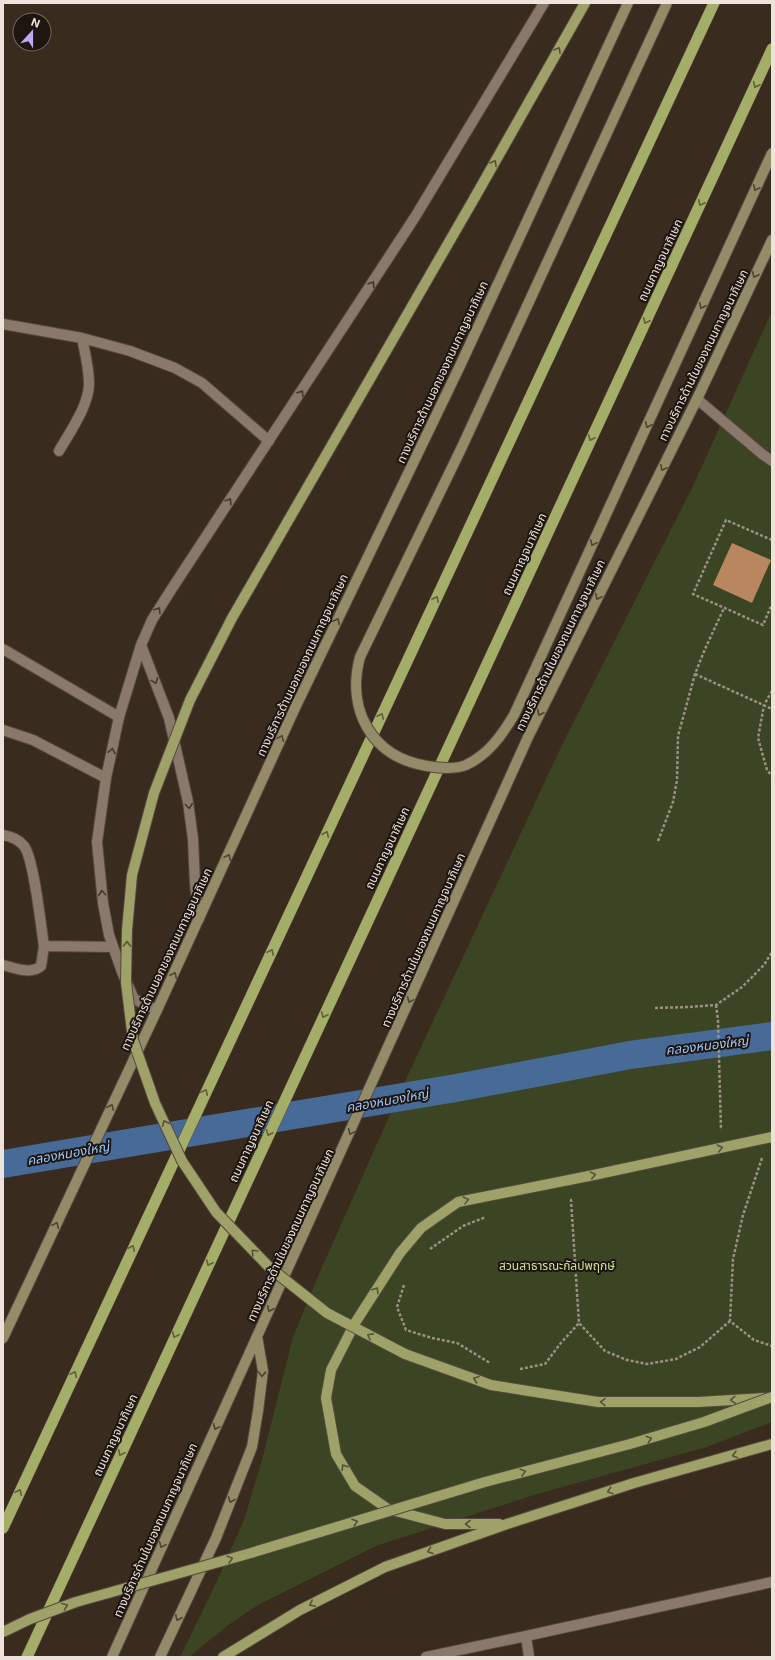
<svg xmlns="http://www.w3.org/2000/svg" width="775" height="1660" font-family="Inter,'Noto Sans Thai',sans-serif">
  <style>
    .green { fill: #3b4423 }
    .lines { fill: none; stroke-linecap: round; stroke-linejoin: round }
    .canal { stroke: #476a96; stroke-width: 28 }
    .building { fill: #b8865f }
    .service-casing { stroke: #56493f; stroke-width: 12 }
    .minor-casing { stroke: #56493f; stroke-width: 12 }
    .secondary-casing { stroke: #56493f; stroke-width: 12 }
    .primary-casing { stroke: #56493f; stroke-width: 12 }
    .trunk-casing { stroke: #56493f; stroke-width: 12 }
    .path { stroke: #9c9086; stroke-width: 2.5; stroke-dasharray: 3 2; stroke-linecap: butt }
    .service { stroke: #8a786a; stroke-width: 10 }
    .minor { stroke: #8a786a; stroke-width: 10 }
    .secondary { stroke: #948c69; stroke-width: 10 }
    .primary { stroke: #9ea168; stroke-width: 10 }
    .trunk { stroke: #a4ae68; stroke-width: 11 }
    .secondary-bridge-casing { stroke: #56493f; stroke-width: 12; stroke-linecap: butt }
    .primary-bridge-casing { stroke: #56493f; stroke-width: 12; stroke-linecap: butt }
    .secondary-bridge { stroke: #948c69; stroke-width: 10 }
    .primary-bridge { stroke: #9ea168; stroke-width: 10 }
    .oneway { stroke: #565438 }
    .oneway2 { stroke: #60623c }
    .oneway3 { stroke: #4c4534 }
    .oneway4 { stroke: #423830 }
    .labels { text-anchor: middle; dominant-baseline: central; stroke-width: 4; stroke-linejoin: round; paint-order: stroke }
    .street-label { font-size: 12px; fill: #eee3dc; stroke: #1c1510 }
    .park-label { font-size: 12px; fill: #cee590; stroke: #1c1510 }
    .water-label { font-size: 13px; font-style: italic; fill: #9dc7fd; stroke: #1c1510 }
  </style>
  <rect width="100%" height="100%" fill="#3a2b1f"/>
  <path class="green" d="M 772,311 L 772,1422 L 707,1447 L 534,1495 L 376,1546 L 258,1605 L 227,1626 L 189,1657 L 180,1657 L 216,1583 L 244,1520 L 262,1460 L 293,1337 L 319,1274 L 400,1092 L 562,745 L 693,486 Z"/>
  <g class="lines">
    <path class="canal" d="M 3,1164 L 456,1088 L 630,1055 L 772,1036"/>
  </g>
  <path class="building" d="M 732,543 L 771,560 L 752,603 L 713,585 Z"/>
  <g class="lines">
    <g class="service-casing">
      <path id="service" d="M 3,324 L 82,338 L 130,351 L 175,368 L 202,383 L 269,441
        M 697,399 L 762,454 L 772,461
        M 59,451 C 70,432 89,405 89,384 C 89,368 85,353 82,338
        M 3,649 L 119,717
        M 3,835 C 12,837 18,839 24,846 C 34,859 41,927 44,946 L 113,947
        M 3,965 C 15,968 31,975 41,966 L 44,946"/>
    </g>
    <g class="minor-casing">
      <path id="minor" d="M 141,645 L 169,718 L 188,802 L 193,839 L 195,884 L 199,919
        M 3,730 L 33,740 L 106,778
        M 157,1010 L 134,999 L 122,972 L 109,935 L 103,903 L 97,842 L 106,778 L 119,717 L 141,645 L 152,620 L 171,590 L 415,217 L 544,3
        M 426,1657 L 526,1636
        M 529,1657 L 526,1636 L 772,1582"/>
    </g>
    <g class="secondary-casing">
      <path id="secondary" d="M 3,1338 L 157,1010 L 295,708 L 459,368 L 628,3
        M 112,1657 L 529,735 L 697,399 L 772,240
        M 160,1657 L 216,1538 L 252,1447 L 258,1411 L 263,1371 L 257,1336"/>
    </g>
    <g class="primary-casing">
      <path id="primary" d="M 475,197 L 585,3
        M 355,1323 L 331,1370 L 326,1398 L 336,1454 L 355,1486 L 388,1509 L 445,1524 L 499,1524
        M 405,1354 L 491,1385 L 598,1402 L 698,1402 L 766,1398
        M 223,1657 L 300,1610 L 385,1567 L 507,1524 L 634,1483 L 772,1444"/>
    </g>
    <g class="trunk-casing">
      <path id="trunk" d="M 3,1528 L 714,3
        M 27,1657 L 772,49"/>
    </g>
    <path class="path" d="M 772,540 L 726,520 L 693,594 L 763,625 L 772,604
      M 695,674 L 772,709
      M 772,691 L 764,705 L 758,738 L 767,770 L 772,776
      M 658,841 L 673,802 L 677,780 L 678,736 L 695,674 L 705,649 L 724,608
      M 716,1005 L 718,1020 L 721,1130
      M 655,1008 L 689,1007 L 716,1005 L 742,987 L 764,965 L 772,952
      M 762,1158 L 743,1215 L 733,1259 L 730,1321 L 754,1340 L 772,1346
      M 572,1200 L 571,1200 L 579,1323 L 605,1351 L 627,1360 L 647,1364 L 676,1359 L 700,1347 L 730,1321
      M 430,1249 L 463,1226 L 486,1217
      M 404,1285 L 397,1307 L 406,1330 L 432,1338 L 457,1343 L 490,1363
      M 520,1369 L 545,1364 L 560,1344 L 579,1323"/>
    <use href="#service" class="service"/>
    <use href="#minor" class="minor"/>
    <use href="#secondary" class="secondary"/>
    <use href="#primary" class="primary"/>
    <use href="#trunk" class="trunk"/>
    <g class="secondary-bridge-casing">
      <path id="secondary-bridge" d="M 667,3 L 461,449 L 360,657 C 346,709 371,757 427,766 C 439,768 454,770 466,765 C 488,755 502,735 514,715 L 772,153"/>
    </g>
    <g class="primary-bridge-casing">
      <path id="primary-bridge" d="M 355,1323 L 400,1253 L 421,1228 L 458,1202 L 589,1176 L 772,1137
        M 405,1354 L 327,1313 L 269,1267 L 216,1212 L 182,1161 L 155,1103 L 133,1040 L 126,982 L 127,930 L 132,875 L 154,793 L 190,700 L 232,618 L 475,197
        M 3,1632 L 30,1619 L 76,1602 L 251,1553 L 485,1482 L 630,1444 L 704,1422 L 772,1397"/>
    </g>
    <use href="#secondary-bridge" class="secondary-bridge"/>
    <use href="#primary-bridge" class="primary-bridge"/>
  </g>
  <defs><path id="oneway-chevron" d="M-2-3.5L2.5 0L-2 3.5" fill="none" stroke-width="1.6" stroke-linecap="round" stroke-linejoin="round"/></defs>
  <g class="oneway">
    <use href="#oneway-chevron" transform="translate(558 50) rotate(-60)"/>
    <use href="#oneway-chevron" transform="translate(494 163) rotate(-61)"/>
    <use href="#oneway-chevron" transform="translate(127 944) rotate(-89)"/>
    <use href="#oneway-chevron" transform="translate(165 1123) rotate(-115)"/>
    <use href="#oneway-chevron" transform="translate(720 1148) rotate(-12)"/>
    <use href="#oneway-chevron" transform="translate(593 1175) rotate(-12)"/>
    <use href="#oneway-chevron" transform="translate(466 1200) rotate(-14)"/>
    <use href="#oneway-chevron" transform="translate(254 1252) rotate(-134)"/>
    <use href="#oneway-chevron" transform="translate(376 1290) rotate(-57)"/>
    <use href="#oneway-chevron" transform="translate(370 1336) rotate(-152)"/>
    <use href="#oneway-chevron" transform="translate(476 1379) rotate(-160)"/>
    <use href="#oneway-chevron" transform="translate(733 1400) rotate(176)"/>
    <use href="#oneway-chevron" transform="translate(603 1402) rotate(-179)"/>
    <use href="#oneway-chevron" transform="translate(649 1439) rotate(-17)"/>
    <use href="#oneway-chevron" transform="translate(735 1455) rotate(165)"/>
    <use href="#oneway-chevron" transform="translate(344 1467) rotate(-122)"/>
    <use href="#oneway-chevron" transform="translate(523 1472) rotate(-15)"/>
    <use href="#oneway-chevron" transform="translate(610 1491) rotate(162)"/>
    <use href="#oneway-chevron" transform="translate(355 1522) rotate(-17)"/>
    <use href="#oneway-chevron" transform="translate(468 1524) rotate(180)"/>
    <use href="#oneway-chevron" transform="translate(430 1551) rotate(160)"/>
    <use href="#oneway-chevron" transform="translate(230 1559) rotate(-15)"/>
    <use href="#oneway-chevron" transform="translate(312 1604) rotate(153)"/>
    <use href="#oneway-chevron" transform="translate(65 1606) rotate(-21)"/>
  </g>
  <g class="oneway2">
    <use href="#oneway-chevron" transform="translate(756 85) rotate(115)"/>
    <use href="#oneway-chevron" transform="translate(701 203) rotate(115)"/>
    <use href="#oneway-chevron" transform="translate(646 321) rotate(115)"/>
    <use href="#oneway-chevron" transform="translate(591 438) rotate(115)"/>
    <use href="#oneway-chevron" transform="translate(436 599) rotate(-65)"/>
    <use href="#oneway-chevron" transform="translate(381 716) rotate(-65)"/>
    <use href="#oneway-chevron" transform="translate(326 834) rotate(-65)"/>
    <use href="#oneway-chevron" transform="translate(271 952) rotate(-65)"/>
    <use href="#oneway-chevron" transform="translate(324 1015) rotate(115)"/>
    <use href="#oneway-chevron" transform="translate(205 1092) rotate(-65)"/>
    <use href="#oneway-chevron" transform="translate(269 1133) rotate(115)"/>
    <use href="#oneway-chevron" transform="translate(132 1248) rotate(-65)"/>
    <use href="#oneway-chevron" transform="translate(209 1263) rotate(115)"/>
    <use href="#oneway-chevron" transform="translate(175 1335) rotate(115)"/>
    <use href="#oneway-chevron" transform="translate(74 1374) rotate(-65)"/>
    <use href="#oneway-chevron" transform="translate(121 1453) rotate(115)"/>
    <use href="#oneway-chevron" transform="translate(19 1492) rotate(-65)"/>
  </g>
  <g class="oneway3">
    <use href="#oneway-chevron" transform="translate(756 188) rotate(115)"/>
    <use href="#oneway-chevron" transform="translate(755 275) rotate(115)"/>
    <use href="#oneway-chevron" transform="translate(702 306) rotate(115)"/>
    <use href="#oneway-chevron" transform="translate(648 425) rotate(115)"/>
    <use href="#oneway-chevron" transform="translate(663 468) rotate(117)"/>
    <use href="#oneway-chevron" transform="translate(593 543) rotate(115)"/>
    <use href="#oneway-chevron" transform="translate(598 597) rotate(117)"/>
    <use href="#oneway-chevron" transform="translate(337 621) rotate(-64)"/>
    <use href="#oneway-chevron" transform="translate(540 713) rotate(117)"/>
    <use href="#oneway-chevron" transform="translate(281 738) rotate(-66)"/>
    <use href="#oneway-chevron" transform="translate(228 857) rotate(-66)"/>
    <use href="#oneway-chevron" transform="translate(174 975) rotate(-65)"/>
    <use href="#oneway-chevron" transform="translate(410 1000) rotate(114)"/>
    <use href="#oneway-chevron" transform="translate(111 1107) rotate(-65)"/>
    <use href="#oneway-chevron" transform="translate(351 1132) rotate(114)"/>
    <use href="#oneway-chevron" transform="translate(56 1225) rotate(-65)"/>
    <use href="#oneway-chevron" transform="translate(270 1309) rotate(115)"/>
    <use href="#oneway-chevron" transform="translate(262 1374) rotate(92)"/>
    <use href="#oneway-chevron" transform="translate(216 1427) rotate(114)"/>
    <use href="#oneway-chevron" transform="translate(231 1500) rotate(112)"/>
    <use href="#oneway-chevron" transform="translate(162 1545) rotate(114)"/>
    <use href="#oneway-chevron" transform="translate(178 1618) rotate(115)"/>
  </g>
  <g class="oneway4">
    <use href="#oneway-chevron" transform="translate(372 284) rotate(-57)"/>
    <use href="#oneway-chevron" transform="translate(301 393) rotate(-57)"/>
    <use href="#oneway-chevron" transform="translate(229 501) rotate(-57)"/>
    <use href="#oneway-chevron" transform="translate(158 610) rotate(-58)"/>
    <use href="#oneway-chevron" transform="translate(155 681) rotate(69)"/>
    <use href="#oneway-chevron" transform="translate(112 751) rotate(-78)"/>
    <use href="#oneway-chevron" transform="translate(189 806) rotate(82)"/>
    <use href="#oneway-chevron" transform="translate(102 893) rotate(-95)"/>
  </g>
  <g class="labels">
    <g class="street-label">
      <text transform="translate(660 260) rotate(-65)">ถนนกาญจนาภิเษก</text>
      <text transform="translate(703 355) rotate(-64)">ทางบริการด้านในของถนนกาญจนาภิเษก</text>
      <text transform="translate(442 372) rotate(-65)">ทางบริการด้านนอกของถนนกาญจนาภิเษก</text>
      <text transform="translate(524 554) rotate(-65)">ถนนกาญจนาภิเษก</text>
      <text transform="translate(560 645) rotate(-64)">ทางบริการด้านในของถนนกาญจนาภิเษก</text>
      <text transform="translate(302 665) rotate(-65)">ทางบริการด้านนอกของถนนกาญจนาภิเษก</text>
      <text transform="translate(387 848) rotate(-65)">ถนนกาญจนาภิเษก</text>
      <text transform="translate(423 940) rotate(-66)">ทางบริการด้านในของถนนกาญจนาภิเษก</text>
      <text transform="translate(166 959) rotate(-65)">ทางบริการด้านนอกของถนนกาญจนาภิเษก</text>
      <text transform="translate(251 1141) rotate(-65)">ถนนกาญจนาภิเษก</text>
      <text transform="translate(290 1235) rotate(-65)">ทางบริการด้านในของถนนกาญจนาภิเษก</text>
      <text transform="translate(115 1435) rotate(-65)">ถนนกาญจนาภิเษก</text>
      <text transform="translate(155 1530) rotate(-66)">ทางบริการด้านในของถนนกาญจนาภิเษก</text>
    </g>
    <g class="park-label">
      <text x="557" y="1265">สวนสาธารณะกัลปพฤกษ์</text>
    </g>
    <g class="water-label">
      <text transform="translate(707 1045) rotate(-7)">คลองหนองใหญ่</text>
      <text transform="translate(387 1100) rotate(-10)">คลองหนองใหญ่</text>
      <text transform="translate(68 1153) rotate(-10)">คลองหนองใหญ่</text>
    </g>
  </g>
  <rect width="775" height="1660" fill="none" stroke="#eee3dc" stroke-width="8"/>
  <g transform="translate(32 32) rotate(21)"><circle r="19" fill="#1c1510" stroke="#706762"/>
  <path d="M0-3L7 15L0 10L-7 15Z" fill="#bfa8f4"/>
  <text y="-6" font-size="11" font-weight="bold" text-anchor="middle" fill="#eee3dc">N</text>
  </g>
</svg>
